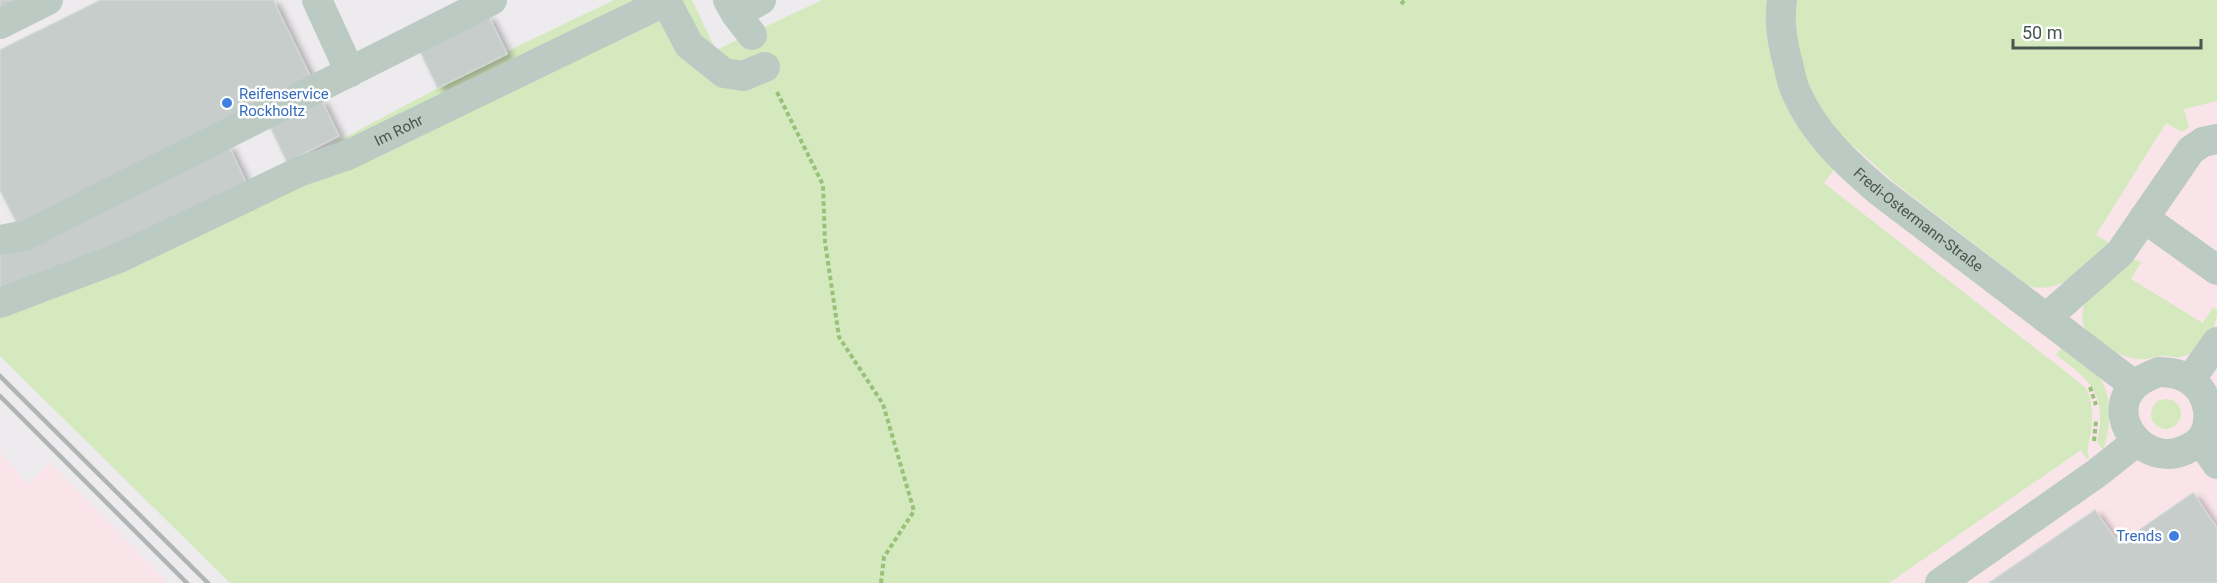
<svg xmlns="http://www.w3.org/2000/svg" width="2217" height="583" font-family="Roboto,sans-serif">
  <style>
    .commercial { fill: #f9e5e9 }
    .green { fill: #d4e9bd }
    .building { fill: #c6cdcb; stroke: #d0d7d5; stroke-width: 1.5; filter: url(#shadow) }
    .lines { fill: none; stroke-linecap: round; stroke-linejoin: round }
    .path { stroke: #96c378; stroke-width: 4; stroke-dasharray: 4.5 3; stroke-linecap: butt }
    .minor { stroke: #bbcac3; stroke-width: 30 }
    .rail { stroke: #aeb5b3; stroke-width: 4.5 }
    .shop-dot { fill: #3f7fe0; stroke: #fff; stroke-width: 2 }
    .labels { text-anchor: middle; dominant-baseline: central; stroke-width: 5; stroke-linejoin: round; paint-order: stroke }
    .shop-label { font-size: 15px; fill: #366cbe; stroke: #fff; text-anchor: start }
    .street-label { font-size: 15px; fill: #46574f; stroke: #fff }
  </style>
  <defs>
    <filter id="shadow"><feDropShadow dx="6" dy="4" stdDeviation="3" flood-color="#0004"/></filter>
  </defs>
  <rect width="100%" height="100%" fill="#eeebee"/>
  <path class="commercial" d="M 2217,101 L 2217,583 L 1889,583 L 2081,450 L 2086,459 L 2089,457 L 1823,184 L 1851,145 L 1894,182 L 2029,286 L 2112,245 L 2096,235 L 2166,123 L 2184,109 Z
    M 0,451 L 28,484 L 50,462 L 168,583 L 0,583 Z"/>
  <path class="green" d="M 614,0 L 692,0 L 716,50 L 822,0 L 2217,0 L 2217,101 L 2184,109 L 2189,127 L 2182,132 L 2166,123 L 2096,235 L 2113,245 C 2089,265 2063,295 2029,286 L 1894,182 L 1852,145 L 1824,183 L 2085,387 C 2093,400 2093,418 2091,432 C 2090,441 2085,449 2089,457 L 2086,459 L 2081,450 L 1889,583 L 230,583 L 0,356 L 0,294 L 293,165 L 514,48 Z
    M 2133,259 L 2141,262 L 2131,279 L 2203,323 L 2213,307 L 2217,310 C 2217,331 2201,353 2180,357 C 2174,358 2168,355 2161,356 C 2154,357 2146,360 2138,359 C 2125,359 2093,342 2086,331 C 2081,322 2082,313 2084,304 Z
    M 2062,347 C 2073,356 2089,365 2099,377 C 2113,395 2111,430 2103,450 L 2097,442 C 2098,436 2100,429 2100,423 C 2102,386 2082,375 2056,355 Z
    M2151 414a15 15 0 1 1 30 0a15 15 0 1 1-30 0Z"/>
  <path class="building" d="M 0,0 L 24,0 L 0,11 Z
    M 101,0 L 273,0 L 311,78 L 17,223 L 0,190 L 0,50 Z
    M 488,15 L 507,54 L 438,88 L 419,49 Z
    M 321,99 L 339,136 L 287,162 L 269,124 Z
    M 228,145 L 246,182 L 114,247 L 0,290 L 0,256 Z
    M 2193,493 L 2217,528 L 2217,583 L 1989,583 L 2095,510 L 2119,544 Z"/>
  <g class="lines">
    <path class="path" d="M 1401,4 L 1405,0
      M 777,92 L 823,185 L 825,242 L 839,337 L 883,404 L 914,511 L 884,557 L 881,583
      M 2090,387 L 2096,405
      M 2094,441 L 2096,421"/>
    <g class="minor">
      <path d="M 317,0 L 350,72"/>
      <path d="M 728,0 L 736,14 L 752,35"/>
      <path id="s1" d="M 1782,0 C 1779,19 1782,41 1787,60 C 1790,70 1791,82 1796,92 C 1814,133 1845,162 1879,191 L 2134,385"/>
      <path d="M 736,14 L 761,0"/>
      <path d="M 0,24 L 48,0"/>
      <path d="M 2144,218 L 2217,270"/>
      <path d="M 0,240 L 26,235 L 492,0"/>
      <path id="s2" d="M 0,303 L 119,258 L 301,171 L 348,155 L 666,1 L 689,45 L 724,73 L 743,76 L 765,67"/>
      <path d="M 2046,318 L 2120,253 L 2191,150 L 2203,142 L 2217,139"/>
      <path d="M 2159,372 C 2185,372 2204,384 2208,410 C 2209,417 2208,426 2205,433 C 2201,442 2194,446 2185,450 C 2143,469 2103,414 2135,385 C 2141,379 2151,375 2159,372 Z"/>
      <path d="M 2190,380 L 2217,342"/>
      <path d="M 2201,441 L 2217,464"/>
      <path d="M 1940,583 L 2097,473 L 2136,442"/>
    </g>
    <path class="rail" d="M 0,376 L 208,583
      M 0,396 L 187,583"/>
  </g>
  <g class="shop-dot">
    <circle cx="227" cy="103" r="6"/>
    <circle cx="2174" cy="536" r="6"/>
  </g>
  <g class="labels">
    <g class="shop-label">
      <text x="239" y="94">Reifenservice<tspan x="239" dy="17">Rockholtz</tspan></text>
      <text x="2162" y="536" text-anchor="end">Trends</text>
    </g>
    <g class="street-label">
      <text stroke="none"><textPath href="#s2" startOffset="435">Im Rohr</textPath></text>
      <text stroke="none"><textPath href="#s1" startOffset="273">Fredi-Ostermann-Straße</textPath></text>
    </g>
  </g>
  <path d="M2013 39v9h188v-9" fill="none" stroke="#46574f" stroke-width="3"/>
  <text x="2022" y="39" font-size="18" fill="#46574f" stroke="#ffffff" stroke-width="4.5" paint-order="stroke">50 m</text>
</svg>
